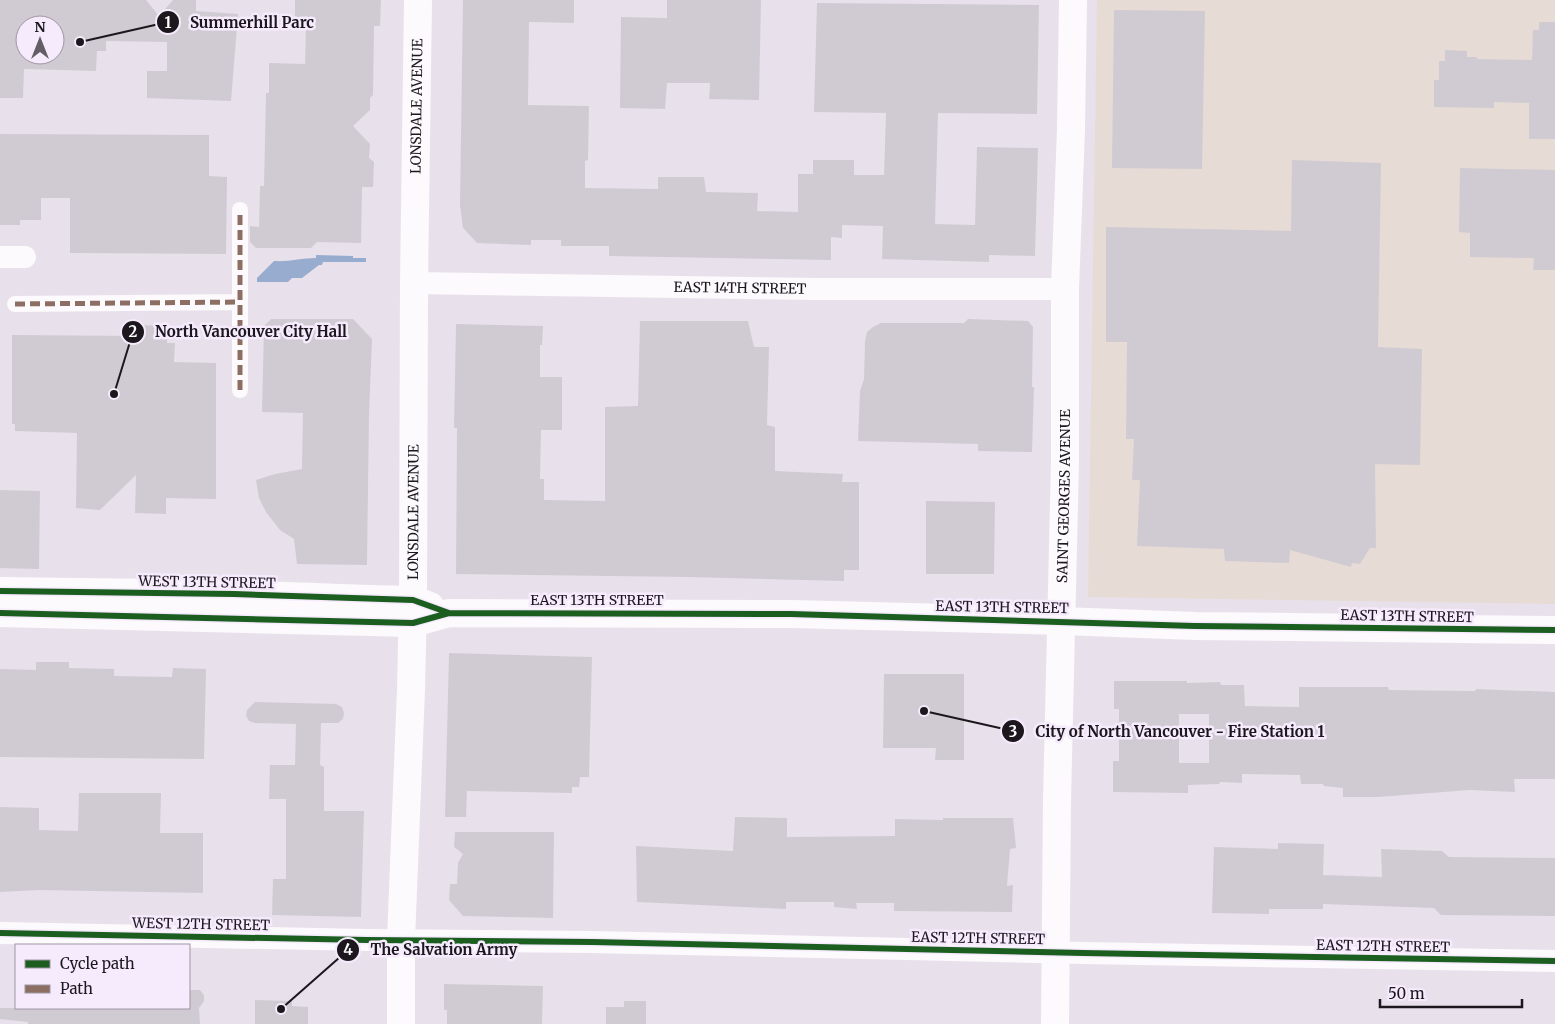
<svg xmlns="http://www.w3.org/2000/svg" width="1555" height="1024" font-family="Merriweather,serif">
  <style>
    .medical { fill: #e6dbd5 }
    .water { fill: #98accf }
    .building { fill: #d0cbd3; fill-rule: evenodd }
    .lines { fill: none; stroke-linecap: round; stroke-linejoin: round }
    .pedestrian { stroke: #fcfafc; stroke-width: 16 }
    .minor { stroke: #fcfafc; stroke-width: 22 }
    .tertiary { stroke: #fcfafc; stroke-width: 28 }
    .secondary { stroke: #fcfafc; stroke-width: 28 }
    .quiet { stroke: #8d6e63; stroke-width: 5; stroke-dasharray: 10 5; stroke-linecap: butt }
    .cycleway-casing { stroke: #f6eafd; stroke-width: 9 }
    .cycleway { stroke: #1b5e20; stroke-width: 6 }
    .labels { text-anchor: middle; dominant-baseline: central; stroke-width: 5; stroke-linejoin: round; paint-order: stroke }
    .street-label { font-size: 14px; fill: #1b171d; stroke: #f6eafd }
    .leader { fill: none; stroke: #1b171d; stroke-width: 2 }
    .callout-dot { fill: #1b171d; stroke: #f6eafd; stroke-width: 2 }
    .mark-label { font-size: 15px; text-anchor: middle; font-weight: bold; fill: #fff }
    .callout-label { font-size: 15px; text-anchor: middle; font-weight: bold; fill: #1b171d; stroke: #f6eafd; stroke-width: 5; stroke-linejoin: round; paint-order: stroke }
  </style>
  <rect width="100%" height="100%" fill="#e8e1eb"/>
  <path class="medical" d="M 1097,0 L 1555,0 L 1555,604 L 1088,597 Z"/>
  <path class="water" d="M 316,255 L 353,256 L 353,258 L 366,258 L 366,262 L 323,262 L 322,265 L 319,265 L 302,278 L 292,278 L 288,282 L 257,282 L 257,278 L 274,261 C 289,262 301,258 316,258 Z"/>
  <path class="building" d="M 0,0 L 146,0 L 159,16 L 173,0 L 196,0 L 196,11 L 238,14 L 231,101 L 147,98 L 147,71 L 167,71 L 167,42 L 106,41 L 106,51 L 97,51 L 96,71 L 24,69 L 23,98 L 0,98 ZM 25,25 L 55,25 L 55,55 L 25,55 Z
    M 295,0 L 381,0 L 380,26 L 374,26 L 373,95 L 370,98 L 370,110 L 353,126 L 370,144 L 369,158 L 374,162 L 373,187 L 362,187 L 361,243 L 317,242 L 311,248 L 256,248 L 250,242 L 250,226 L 259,227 L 260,186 L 264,186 L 266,93 L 269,93 L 269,63 L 305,64 L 306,24 L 295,24 Z
    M 463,0 L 574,0 L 574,23 L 529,22 L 528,105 L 589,106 L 588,160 L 585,161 L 585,188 L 658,189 L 658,177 L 704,177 L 706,192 L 758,193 L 757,211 L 798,212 L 798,174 L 813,174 L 813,160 L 854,160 L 854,175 L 884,175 L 886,113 L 814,112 L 817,3 L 1039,5 L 1037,114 L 938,113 L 935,224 L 975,225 L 977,147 L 1038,148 L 1035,256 L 989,255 L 989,262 L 882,259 L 883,226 L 842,225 L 842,238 L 831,237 L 831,260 L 609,256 L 609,246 L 561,246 L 561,240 L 531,240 L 531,245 L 477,243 L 463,228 L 460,205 Z
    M 667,0 L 761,0 L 759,100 L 709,99 L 710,83 L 667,83 L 665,109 L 620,108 L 621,17 L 667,18 Z
    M 1114,10 L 1205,11 L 1202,169 L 1112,168 Z
    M 1539,22 L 1555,22 L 1555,139 L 1529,139 L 1529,103 L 1494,102 L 1494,108 L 1434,107 L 1434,80 L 1439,80 L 1439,61 L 1445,61 L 1445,50 L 1467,51 L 1467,57 L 1477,57 L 1477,59 L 1532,60 L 1533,30 L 1539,30 Z
    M 0,134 L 209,135 L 209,176 L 227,177 L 226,254 L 70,253 L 70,198 L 41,198 L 41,220 L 20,220 L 20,225 L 0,225 Z
    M 1292,160 L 1381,163 L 1378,347 L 1422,349 L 1420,465 L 1375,464 L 1376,548 L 1370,548 L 1360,564 L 1352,563 L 1351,567 L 1290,550 L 1289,563 L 1225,561 L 1224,549 L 1137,546 L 1140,480 L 1132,480 L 1134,439 L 1126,439 L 1127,342 L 1106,342 L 1106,227 L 1291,231 Z
    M 1460,168 L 1555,170 L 1555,270 L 1533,270 L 1534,258 L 1470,257 L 1470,233 L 1459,232 Z
    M 271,319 L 353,319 L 372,339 L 369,414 L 367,565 L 297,564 L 294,539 L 280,530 L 266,512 L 259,498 L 256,480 L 275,474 L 302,469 L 303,413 L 262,412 L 264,326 Z
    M 968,319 L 1028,321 L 1033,327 L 1032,387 L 1034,387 L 1032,452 L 978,451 L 978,444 L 858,441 L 860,391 L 864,379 L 865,341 L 867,332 L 873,327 L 881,323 L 964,323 Z
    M 640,321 L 748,321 L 754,347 L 769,347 L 767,425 L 775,427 L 775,471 L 843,474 L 842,482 L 859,482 L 859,570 L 844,570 L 844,581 L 689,577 L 456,574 L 457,428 L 454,428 L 456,324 L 543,326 L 542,345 L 540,345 L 540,377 L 562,377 L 562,430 L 541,430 L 540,479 L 544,479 L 544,500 L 605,501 L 605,407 L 638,406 Z
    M 138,325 L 168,326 L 167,343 L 175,343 L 174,362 L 216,363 L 216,499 L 166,498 L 166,514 L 135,513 L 136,475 L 100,510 L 76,508 L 77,433 L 15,431 L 15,424 L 12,424 L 12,335 L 138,336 Z
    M 0,490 L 40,491 L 39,569 L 0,568 Z
    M 926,501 L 995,502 L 994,574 L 926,574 Z
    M 449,653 L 592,657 L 589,777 L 580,777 L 579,787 L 572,787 L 572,793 L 467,791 L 466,817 L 445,817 Z
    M 36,662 L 69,662 L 69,668 L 114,669 L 114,676 L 172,677 L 173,668 L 206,669 L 204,759 L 0,757 L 0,669 L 36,670 Z
    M 884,674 L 964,674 L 964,760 L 935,760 L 936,748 L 883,748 Z
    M 1114,681 L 1187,681 L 1187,683 L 1220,682 L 1221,685 L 1244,685 L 1245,706 L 1299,707 L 1299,687 L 1388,687 L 1389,690 L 1475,691 L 1476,689 L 1555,692 L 1555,779 L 1514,779 L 1515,792 L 1470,790 L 1378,797 L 1343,797 L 1343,788 L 1324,786 L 1323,784 L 1301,784 L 1300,775 L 1242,774 L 1242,783 L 1220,782 L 1219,784 L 1188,785 L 1188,793 L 1113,792 L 1113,761 L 1119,761 L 1119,709 L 1114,709 ZM 1179,714 L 1209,714 L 1209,763 L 1179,763 Z
    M 255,702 L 336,704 L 342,707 L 344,713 L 343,719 L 338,723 L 321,723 L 320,765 L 324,767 L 324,811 L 364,811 L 361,917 L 272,915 L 273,879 L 286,879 L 286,799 L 269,799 L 270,765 L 295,765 L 296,724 L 255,723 L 249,721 L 246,716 L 247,710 Z
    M 79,793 L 161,793 L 160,833 L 203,833 L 203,893 L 39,890 L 0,892 L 0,807 L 39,808 L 39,830 L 78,831 Z
    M 735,817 L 787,818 L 787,837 L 895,836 L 895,819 L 943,820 L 943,818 L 1013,818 L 1016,848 L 1010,849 L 1007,886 L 1013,885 L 1012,912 L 894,911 L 894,903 L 856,903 L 857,909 L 834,907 L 834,902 L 786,902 L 786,909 L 637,902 L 636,846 L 733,851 Z
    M 455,832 L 554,832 L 553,918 L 463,916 L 449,900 L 450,884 L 457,884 L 458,863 L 463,854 L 454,847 Z
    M 1278,843 L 1324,844 L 1323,875 L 1382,877 L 1381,849 L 1442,851 L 1449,857 L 1555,858 L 1555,916 L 1441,915 L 1434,908 L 1323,904 L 1323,909 L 1269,909 L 1269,914 L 1212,913 L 1214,847 L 1278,849 Z
    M 444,984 L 543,986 L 542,1024 L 447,1024 L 447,1010 L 444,1010 Z
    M 189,990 L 200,990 L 204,995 L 204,1001 L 199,1008 L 200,1024 L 28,1024 L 28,1022 L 0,1019 L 0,1008 L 189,1008 Z
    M 255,1000 L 292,1001 L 292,1006 L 308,1007 L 308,1024 L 255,1024 Z
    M 624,1001 L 646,1001 L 646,1024 L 606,1024 L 606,1007 L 624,1007 Z"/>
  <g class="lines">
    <path class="pedestrian" d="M 15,304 L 240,302
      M 240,390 L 240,210"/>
    <g class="minor">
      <path d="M 0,257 L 25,257"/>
      <path id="s1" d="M 414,283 L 814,289 L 1065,289"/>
      <path d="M 0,933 L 367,940 L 592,942 L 1083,953 L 1555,961"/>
    </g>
    <g class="tertiary">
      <path d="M 1062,621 L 1195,626 L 1555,630"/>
      <path id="s2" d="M 1055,1024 L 1057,800 L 1065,461 L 1065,289 L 1071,129 L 1073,0"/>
    </g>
    <g class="secondary">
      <path d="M 0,591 L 234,594 L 368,599 L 413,600 L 430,606"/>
      <path d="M 0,613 L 413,623 L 449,613 L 791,614 L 1062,621"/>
      <path id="s3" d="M 401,1024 L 401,940 L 411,689 L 413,600 L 414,283 L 418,0"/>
    </g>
    <path class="quiet" d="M 15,304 L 240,302
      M 240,390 L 240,210"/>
    <g class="cycleway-casing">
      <path id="cycleway" d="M 0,591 L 234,594 L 413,600 L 449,613
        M 0,613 L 413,623 L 449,613 L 791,614 L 1195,626 L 1555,630
        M 0,933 L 367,940 L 592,942 L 1083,953 L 1555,961"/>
    </g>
    <use href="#cycleway" class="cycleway"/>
  </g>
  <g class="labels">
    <g class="street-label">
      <text stroke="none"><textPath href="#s3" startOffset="918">LONSDALE AVENUE</textPath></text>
      <text stroke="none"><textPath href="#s1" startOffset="326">EAST 14TH STREET</textPath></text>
      <text stroke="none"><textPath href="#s2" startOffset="528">SAINT GEORGES AVENUE</textPath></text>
      <text stroke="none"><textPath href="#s3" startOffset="512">LONSDALE AVENUE</textPath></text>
      <text transform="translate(207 582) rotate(1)">WEST 13TH STREET</text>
      <text x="597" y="600">EAST 13TH STREET</text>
      <text transform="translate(1002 607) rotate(1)">EAST 13TH STREET</text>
      <text transform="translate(1407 616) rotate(1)">EAST 13TH STREET</text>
      <text transform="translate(201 924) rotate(1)">WEST 12TH STREET</text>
      <text transform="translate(978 938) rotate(1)">EAST 12TH STREET</text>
      <text transform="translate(1383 946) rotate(1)">EAST 12TH STREET</text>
    </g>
  </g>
  <path class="leader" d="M80 42L168 22M114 394L133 332M924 711L1013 731M281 1009L348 950"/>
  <g class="callout-dot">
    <circle cx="80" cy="42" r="5"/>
    <circle cx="114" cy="394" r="5"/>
    <circle cx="924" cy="711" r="5"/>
    <circle cx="281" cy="1009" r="5"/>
    <circle cx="168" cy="22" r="12"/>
    <circle cx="133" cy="332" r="12"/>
    <circle cx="1013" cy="731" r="12"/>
    <circle cx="348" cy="950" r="12"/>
  </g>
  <g class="mark-label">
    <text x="168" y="28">1</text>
    <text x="133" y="337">2</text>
    <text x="1013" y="737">3</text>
    <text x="348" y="955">4</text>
  </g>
  <g class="callout-label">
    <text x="252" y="28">Summerhill Parc</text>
    <text x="251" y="337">North Vancouver City Hall</text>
    <text x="1180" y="737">City of North Vancouver - Fire Station 1</text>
    <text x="444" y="955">The Salvation Army</text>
  </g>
  <rect x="15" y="944" width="175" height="65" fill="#f6eafd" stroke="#9e96a3"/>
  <rect x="25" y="960" width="25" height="8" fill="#1b5e20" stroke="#9e96a3"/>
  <text x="60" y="969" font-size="15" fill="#1b171d">Cycle path</text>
  <rect x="25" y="985" width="25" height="8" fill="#8d6e63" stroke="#9e96a3"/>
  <text x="60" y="994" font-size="15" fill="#1b171d">Path</text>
  <g transform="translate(40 40)"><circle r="24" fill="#f6eafd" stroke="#9e96a3"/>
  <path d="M0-4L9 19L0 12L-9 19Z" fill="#635e65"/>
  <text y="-8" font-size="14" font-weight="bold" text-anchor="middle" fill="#1b171d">N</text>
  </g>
  <path d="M1380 999v8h142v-8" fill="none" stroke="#1b171d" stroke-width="2.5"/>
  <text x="1388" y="999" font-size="15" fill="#1b171d" stroke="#f6eafd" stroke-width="4" paint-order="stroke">50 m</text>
</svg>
